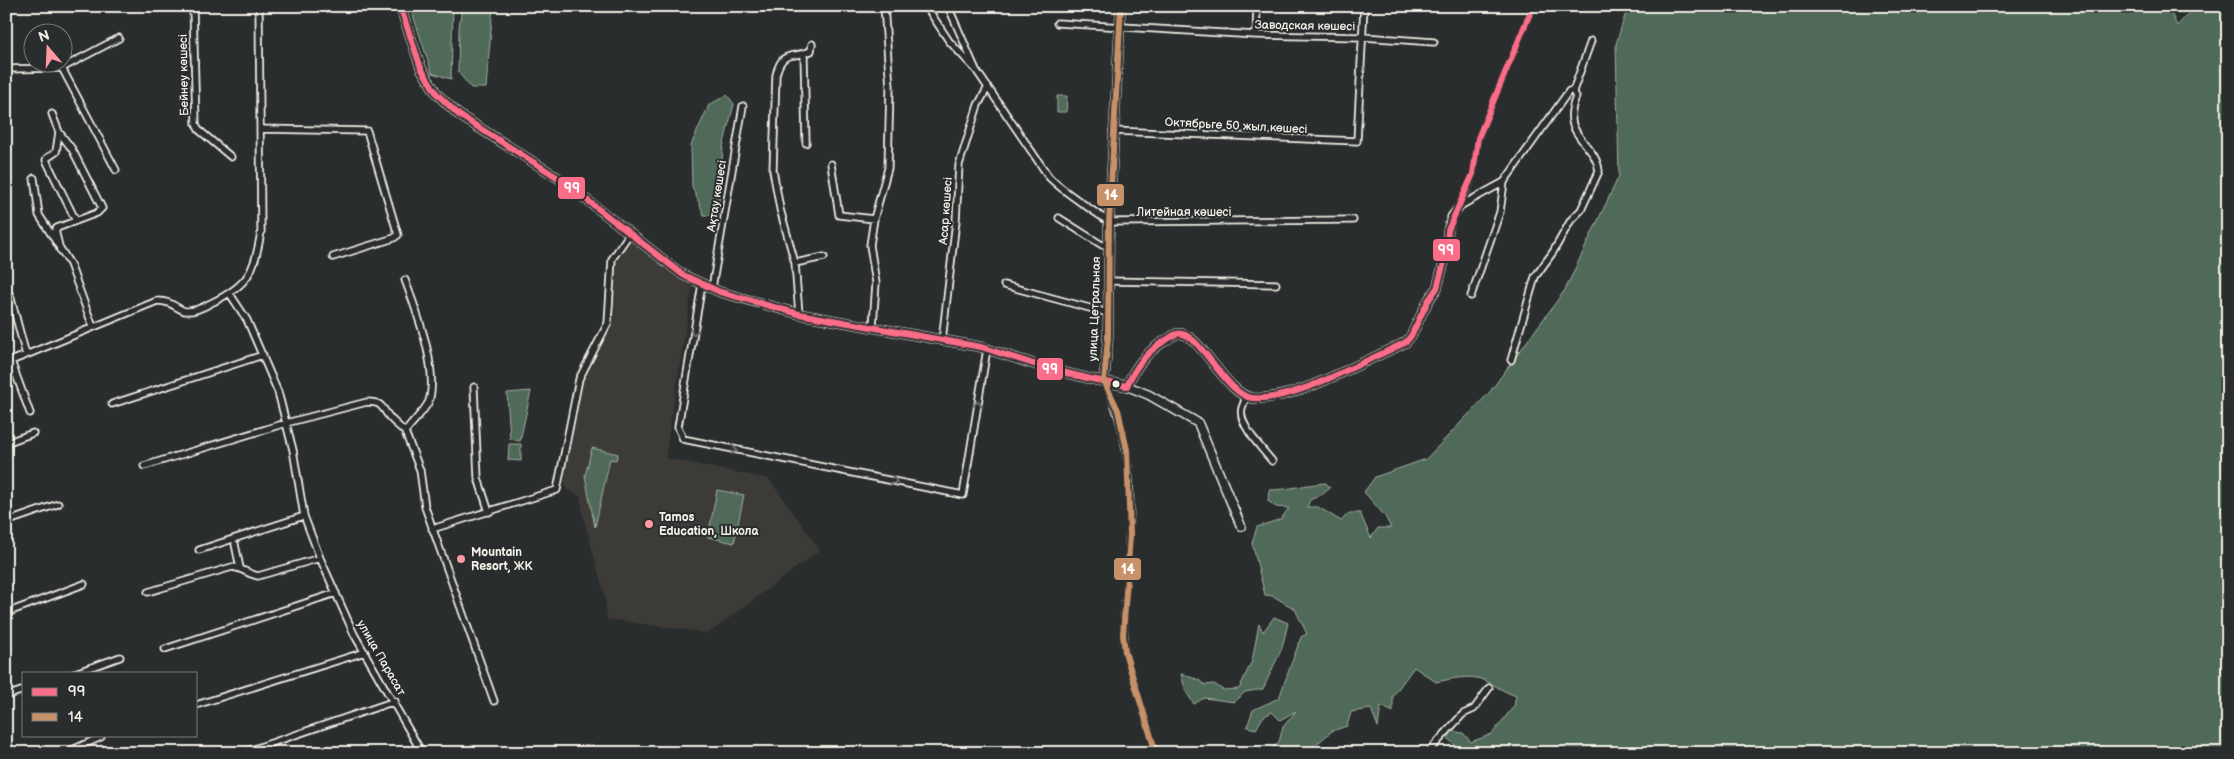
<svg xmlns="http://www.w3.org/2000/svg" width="2234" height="759" font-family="'Balsamiq Sans',sans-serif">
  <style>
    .built { fill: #3d3b38 }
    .green { fill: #506a58; stroke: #a2aea0 }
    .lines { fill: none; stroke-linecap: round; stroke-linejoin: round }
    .minor-casing { stroke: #f4f1e8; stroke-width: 9 }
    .tertiary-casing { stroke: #f4f1e8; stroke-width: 11 }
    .minor { stroke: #2a2d2e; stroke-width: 5.5 }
    .tertiary { stroke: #2a2d2e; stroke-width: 8 }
    .bus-1-casing { stroke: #2a2d2e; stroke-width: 10 }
    .bus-2-casing { stroke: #2a2d2e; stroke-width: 10 }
    .bus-1 { stroke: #fb6d88; stroke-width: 6 }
    .bus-2 { stroke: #c7916a; stroke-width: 6 }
    .oneway { stroke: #71726f }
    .bus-dot { fill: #f4f1e8; stroke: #2a2d2e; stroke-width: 2 }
    .poi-dot { fill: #ff9aa2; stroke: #2a2d2e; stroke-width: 2 }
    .labels { text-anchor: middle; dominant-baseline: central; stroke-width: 4; stroke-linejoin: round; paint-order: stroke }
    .street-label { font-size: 12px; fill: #f4f1e8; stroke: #2a2d2e }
    .poi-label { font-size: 12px; font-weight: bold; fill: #f4f1e8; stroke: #2a2d2e; text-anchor: start }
    .line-badge { stroke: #2a2d2e; stroke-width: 2 }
    .badge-label { font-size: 14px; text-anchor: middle; font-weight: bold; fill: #fff }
  </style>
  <rect width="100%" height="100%" fill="#2a2d2e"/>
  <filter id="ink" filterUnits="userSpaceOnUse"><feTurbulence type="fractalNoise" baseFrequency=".02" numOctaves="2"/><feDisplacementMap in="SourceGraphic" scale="10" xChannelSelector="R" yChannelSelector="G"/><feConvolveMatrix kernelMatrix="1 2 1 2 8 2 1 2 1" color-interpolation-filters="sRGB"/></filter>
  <g filter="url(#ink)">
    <path class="built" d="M 629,241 L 692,288 L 665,458 L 769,479 L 820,550 L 709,633 L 607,619 L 605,596 L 583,516 L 580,496 L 567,489 L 564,480 L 583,381 L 613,323 L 616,259 Z"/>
    <path class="green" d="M 410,6 L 453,6 L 451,79 L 432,73 Z
      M 462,6 L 493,6 L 486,88 L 471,88 L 458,72 L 459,28 Z
      M 1628,6 L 2168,6 L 2177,26 L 2195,6 L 2228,6 L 2228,753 L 1460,753 L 1461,750 L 1448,739 L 1451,731 L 1463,733 L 1471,742 L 1492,734 L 1514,706 L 1516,696 C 1504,692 1495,685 1484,680 C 1469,674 1452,679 1436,682 L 1414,667 L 1393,696 L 1393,712 L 1381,706 L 1378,727 L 1371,709 L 1351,712 L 1347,726 L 1332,731 L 1306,753 L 1266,753 L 1279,742 L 1283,727 L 1296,711 L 1280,720 L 1272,712 L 1263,717 L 1256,729 L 1247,727 L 1253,710 L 1279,698 L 1301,637 L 1307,634 L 1295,609 L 1273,596 L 1265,595 L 1252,543 L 1257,527 L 1281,519 L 1289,508 L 1276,507 L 1268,501 L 1269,490 C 1289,490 1306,484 1326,483 L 1330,488 L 1323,494 L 1310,500 L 1307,507 L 1318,507 L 1341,521 L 1349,513 L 1360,513 L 1371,538 L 1378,528 L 1391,528 L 1385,516 L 1364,492 L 1375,477 L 1426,459 L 1489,393 L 1565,290 L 1619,176 L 1616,44 Z
      M 727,95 L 734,104 L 723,147 L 718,216 L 704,215 L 692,186 L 691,145 L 709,105 Z
      M 1057,96 L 1067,96 L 1066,112 L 1057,112 Z
      M 531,391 L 520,441 L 510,439 L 507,393 Z
      M 509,444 L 521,444 L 521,461 L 508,460 Z
      M 592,448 L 618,454 L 616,460 L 610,459 L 595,527 L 585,476 Z
      M 717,490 L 744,495 L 734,543 L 708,537 Z
      M 1274,617 L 1288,623 L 1282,648 L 1263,689 L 1245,692 L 1235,702 L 1204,698 L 1194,704 L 1186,692 L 1181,674 L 1199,680 L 1205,685 L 1214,684 L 1223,690 L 1239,689 L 1252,661 L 1259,624 L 1263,632 Z"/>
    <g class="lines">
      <g class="minor-casing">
        <path id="minor" d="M 193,6 L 196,124 L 199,130 L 231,157
          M 926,6 L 949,41 L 974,68
          M 948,6 L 976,70 L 1049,177 C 1067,195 1089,207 1109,222 L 1353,220
          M 1057,23 L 1256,35 L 1363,37 L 1434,42
          M 1256,35 L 1257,6
          M 804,54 L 806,143
          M 62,68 L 116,170
          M 6,69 L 62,68 L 119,38
          M 1573,91 L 1591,41
          M 52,114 L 59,132 L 72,149 L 102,208 L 97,213 L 57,228 L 55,230 L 60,250
          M 260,129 L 367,131 L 398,235 L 394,238 L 333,257
          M 1113,131 L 1357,141 L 1364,6
          M 59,132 L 56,152 L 47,158 L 46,160 L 76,221
          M 831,164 L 839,215 L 874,219
          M 34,178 L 39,215 L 70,264 L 93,327
          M 1460,206 L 1473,174 L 1478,138 L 1533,6
          M 1460,206 L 1504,182
          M 1059,218 L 1102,245 L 1108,245
          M 795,263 L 824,257
          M 405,280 C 416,310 439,369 429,401 C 426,409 411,424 405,432 L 420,470 L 425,507 L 494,701
          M 1108,281 L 1276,284
          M 702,284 L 678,427 L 683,439 L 963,495 L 987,349
          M 1004,285 L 1108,313
          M 712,288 L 743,106
          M 6,290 L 10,295 L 26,355 L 157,301 C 173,301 176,309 185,311 C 194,312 204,307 211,303 C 249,285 254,272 261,232 L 259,6
          M 230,294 L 247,320 L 278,392 L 293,450 L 304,516 L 320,558 L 354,634 L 422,753
          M 1471,296 L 1500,212 L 1504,182 L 1569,91 L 1573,91 L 1576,97 C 1559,136 1596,142 1599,171 L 1581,210 L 1571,220 L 1553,252 L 1535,277 L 1511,360
          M 799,314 L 795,263 L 780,209 L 773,170 L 776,75 C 782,49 792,59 811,51 L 812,44
          M 873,326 L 876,283 L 870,245 L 874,219 L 888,168 L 890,87 L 884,6
          M 942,341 L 956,221 L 959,165 L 978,105 L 988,87
          M 11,361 L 30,413
          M 6,363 L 26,355
          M 1104,381 C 1136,442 1131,513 1127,580 C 1125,604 1122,628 1125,652 L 1156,753
          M 474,387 L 478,478 L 489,512
          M 1247,397 C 1245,400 1243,404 1242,408 C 1237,423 1263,450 1272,461
          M 112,404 L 263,355
          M 6,443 L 33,433
          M 144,466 L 286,423 L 367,402 C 385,402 381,409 392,420 C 396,424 401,428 405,432
          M 6,522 L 58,504
          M 432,529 L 557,490 L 579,379 L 608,323 L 612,259 L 630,233
          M 235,544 L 240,568
          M 199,550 L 304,516
          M 148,592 L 232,567 C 242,568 248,574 258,576 L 320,558
          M 6,613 L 84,584
          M 165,649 L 336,593
          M 75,673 L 120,657
          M 6,696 L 24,690
          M 196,705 L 365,652
          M 65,753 L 101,737
          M 242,753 L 395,701
          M 1430,753 L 1431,749 L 1463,714 L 1474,709 L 1489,688"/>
      </g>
      <g class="tertiary-casing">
        <path id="tertiary" d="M 400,6 L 421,68 L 437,94 L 459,115 L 560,179 L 683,275 L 720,292 L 799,314 L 981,347 L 1046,368 L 1091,379 L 1127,386 C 1135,367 1147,352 1163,342 C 1167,340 1172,336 1176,334 C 1198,327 1225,395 1252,398 C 1292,402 1355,365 1392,349 L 1406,342 L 1411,336 L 1428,301 L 1437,288 L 1446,255 L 1448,230 L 1452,217 L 1460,206
          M 1104,381 L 1108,338 L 1109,222 L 1121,6
          M 1127,386 L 1149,395 L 1198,423 L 1241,526"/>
      </g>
      <use href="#minor" class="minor"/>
      <use href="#tertiary" class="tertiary"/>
      <g class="bus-1-casing">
        <path id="bus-1" d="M 400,6 L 421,68 L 437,94 L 459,115 L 560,179 L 683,275 L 720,292 L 799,314 L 981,347 L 1046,368 L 1091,379 L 1127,386 C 1135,367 1147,352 1163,342 C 1167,340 1172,336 1176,334 C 1198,327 1225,395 1252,398 C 1292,402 1355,365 1392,349 L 1406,342 L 1411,336 L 1428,301 L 1437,288 L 1446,255 L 1448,230 L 1473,174 L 1478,138 L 1533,6"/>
      </g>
      <g class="bus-2-casing">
        <path id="bus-2" d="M 1121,6 L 1109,222 L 1108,338 L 1104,381 L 1118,410 L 1127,450 L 1130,535 L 1123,635 L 1125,652 L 1156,753"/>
      </g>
      <use href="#bus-1" class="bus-1"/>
      <use href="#bus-2" class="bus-2"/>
    </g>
    <defs><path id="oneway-chevron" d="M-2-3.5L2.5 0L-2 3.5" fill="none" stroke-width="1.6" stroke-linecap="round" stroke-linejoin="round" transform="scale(1.25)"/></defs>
    <g class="oneway">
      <use href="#oneway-chevron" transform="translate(694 332) rotate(100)"/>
      <use href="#oneway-chevron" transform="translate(978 404) rotate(-81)"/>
      <use href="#oneway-chevron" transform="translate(734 450) rotate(11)"/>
      <use href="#oneway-chevron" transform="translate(894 481) rotate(11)"/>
    </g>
  </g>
  <circle class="bus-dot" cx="1116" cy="384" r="4.5"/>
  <g class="poi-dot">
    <circle cx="649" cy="524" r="5"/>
    <circle cx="461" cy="559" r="5"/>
  </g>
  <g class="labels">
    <g class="street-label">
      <text transform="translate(1305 26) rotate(1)">Заводская көшесі</text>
      <text transform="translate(184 75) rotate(-91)">Бейнеу көшесі</text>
      <text transform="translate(1236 126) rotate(3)">Октябрьге 50 жыл көшесі</text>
      <text transform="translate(717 196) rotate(-81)">Ақтау көшесі</text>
      <text transform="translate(946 211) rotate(-86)">Асар көшесі</text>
      <text x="1184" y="212">Литейная көшесі</text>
      <text transform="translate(1095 309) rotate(-88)">улица Цетральная</text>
      <text transform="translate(381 658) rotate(60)">улица Парасат</text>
    </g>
    <g class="poi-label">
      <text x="659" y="517">Tamos<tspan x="659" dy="14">Education, Школа</tspan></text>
      <text x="471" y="552">Mountain<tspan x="471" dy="14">Resort, ЖК</tspan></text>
    </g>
  </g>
  <g class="line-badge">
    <rect x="557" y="176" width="29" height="24" rx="5" fill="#fb6d88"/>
    <rect x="1096" y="183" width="29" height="24" rx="5" fill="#c7916a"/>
    <rect x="1432" y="238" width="29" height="24" rx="5" fill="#fb6d88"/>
    <rect x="1036" y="357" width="28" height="24" rx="5" fill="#fb6d88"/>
    <rect x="1113" y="557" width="29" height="24" rx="5" fill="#c7916a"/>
  </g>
  <g class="badge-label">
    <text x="572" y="193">99</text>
    <text x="1111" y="200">14</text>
    <text x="1446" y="255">99</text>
    <text x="1050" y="374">99</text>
    <text x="1128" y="574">14</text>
  </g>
  <rect width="2234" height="759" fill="none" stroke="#2a2d2e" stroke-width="25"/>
  <rect x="12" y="12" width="2209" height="734" fill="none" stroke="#f4f1e8" stroke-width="2" filter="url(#ink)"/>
  <rect x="22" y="672" width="175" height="65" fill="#2a2d2e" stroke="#7b7b78"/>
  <rect x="32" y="688" width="25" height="8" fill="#fb6d88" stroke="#7b7b78"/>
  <text x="68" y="696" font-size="15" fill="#f4f1e8">99</text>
  <rect x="32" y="713" width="25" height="8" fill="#c7916a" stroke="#7b7b78"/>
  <text x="68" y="722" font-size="15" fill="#f4f1e8">14</text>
  <g transform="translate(48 48) rotate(341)"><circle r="24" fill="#2a2d2e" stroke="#7b7b78"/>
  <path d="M0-4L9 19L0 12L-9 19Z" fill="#ff9aa2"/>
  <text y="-8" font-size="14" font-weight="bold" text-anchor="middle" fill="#f4f1e8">N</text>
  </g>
</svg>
